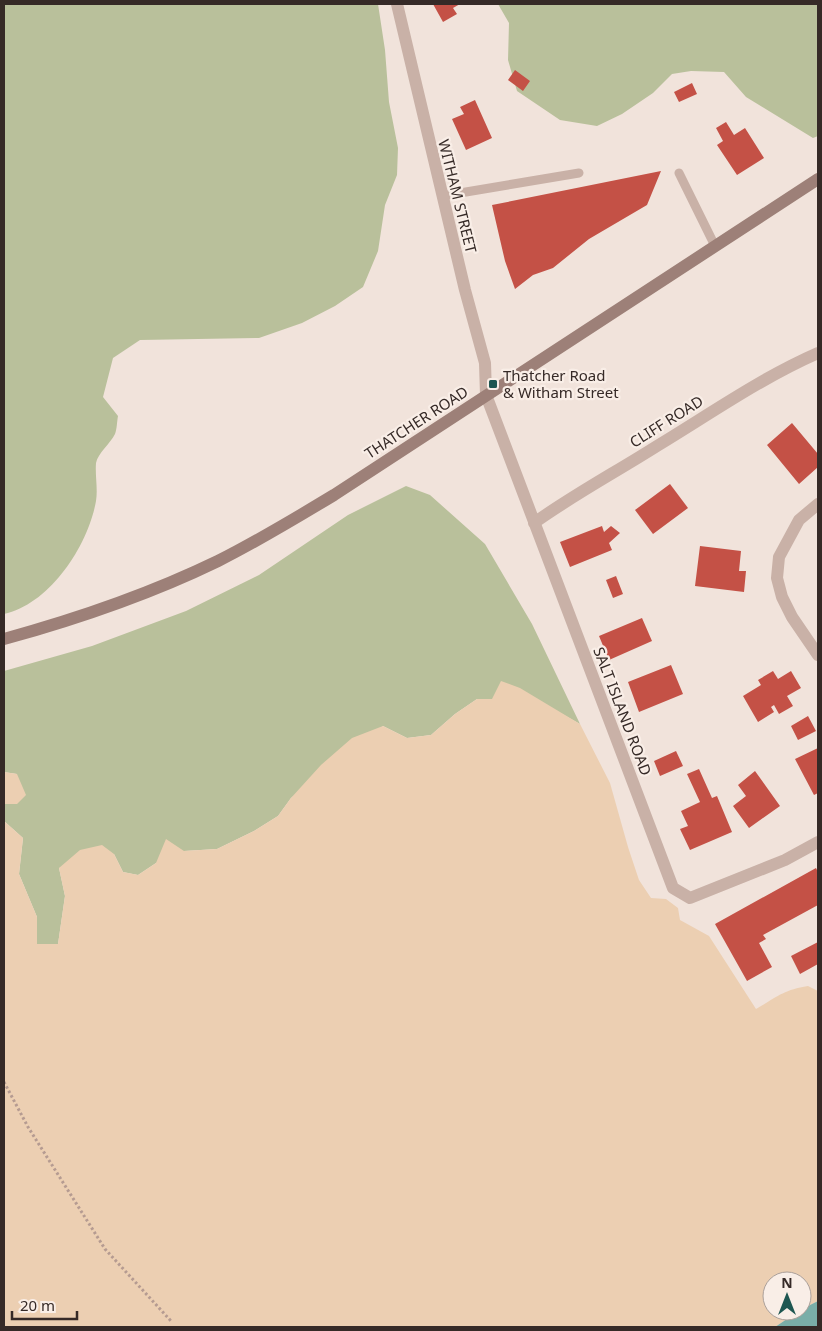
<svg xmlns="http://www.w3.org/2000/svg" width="822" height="1331" font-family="'Noto Sans',sans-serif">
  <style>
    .green { fill: #b9c09b }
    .sand { fill: #eccfb2 }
    .water { fill: #7aaea8 }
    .building { fill: #c45146 }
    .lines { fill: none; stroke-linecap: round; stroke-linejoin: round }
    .path { stroke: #b59b91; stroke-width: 3; stroke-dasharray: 2.5 2.5; stroke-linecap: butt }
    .service { stroke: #c9b1a7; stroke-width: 9 }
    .minor { stroke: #c9b1a7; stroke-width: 12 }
    .secondary { stroke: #9d8078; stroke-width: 12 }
    .poi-dot { fill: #1e5651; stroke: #f9eee7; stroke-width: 2 }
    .labels { text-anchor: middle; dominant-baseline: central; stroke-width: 4.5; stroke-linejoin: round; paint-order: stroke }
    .street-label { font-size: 15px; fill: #362a27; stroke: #f9eee7 }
    .poi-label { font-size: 15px; fill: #362a27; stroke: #f9eee7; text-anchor: start }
  </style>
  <rect width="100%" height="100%" fill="#f1e3db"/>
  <path class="green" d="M 4,4 L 378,4 L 385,50 L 389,102 L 398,148 L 397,175 L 385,205 L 378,251 L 363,287 L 335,306 L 302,323 L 259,338 L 140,340 L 113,358 L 103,397 L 118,416 C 117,421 117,429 115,434 C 110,444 98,453 96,463 C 95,476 98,489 96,501 C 88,546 50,604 4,614 Z
    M 498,4 L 818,4 L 818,136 L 813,138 L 746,97 L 724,72 L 691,71 L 672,74 L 653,93 L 622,114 L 597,126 L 560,120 L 517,91 L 508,60 L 509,23 Z
    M 406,486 L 430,495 L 485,544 L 532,624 L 580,724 L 553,709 L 492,699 L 477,699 L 455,714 L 431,735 L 407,738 L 383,726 L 291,798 L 278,816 L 254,831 L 217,849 L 184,851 L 156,863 L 138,875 L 123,872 L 114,854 L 59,868 L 65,896 L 58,944 L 37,944 L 37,917 L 19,874 L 23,838 L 4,821 L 4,804 L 17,804 L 17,774 L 4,772 L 4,671 L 92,646 L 186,611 L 259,575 L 348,515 Z"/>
  <path class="sand" d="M 501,681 L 520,688 L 580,724 L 610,783 L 628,847 L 639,880 L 651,898 L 666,899 L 678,908 L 680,920 L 709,936 L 756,1009 C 777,997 783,990 808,986 L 818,991 L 818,1301 L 802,1309 L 802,1281 L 772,1281 L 772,1311 L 799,1311 L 775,1327 L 4,1327 L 4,821 L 23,838 L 19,874 L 37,917 L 37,944 L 58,944 L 65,896 L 59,868 L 80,850 L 102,845 L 114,854 L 123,872 L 138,875 L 156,863 L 166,839 L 184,851 L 217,849 L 254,831 L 278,816 L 291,798 L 321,765 L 352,738 L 383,726 L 407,738 L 431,735 L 455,714 L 477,699 L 492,699 Z
    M 4,772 L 17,774 L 26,795 L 17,804 L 4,804 Z"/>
  <path class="water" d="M 818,1301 L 818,1327 L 775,1327 L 799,1311 L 802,1311 L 802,1309 Z"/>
  <path class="building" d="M 433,4 L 460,4 L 453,8 L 457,14 L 443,22 Z
    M 515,70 L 530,81 L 523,91 L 508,80 Z
    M 692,83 L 697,94 L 679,102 L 674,92 Z
    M 475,100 L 492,138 L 466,150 L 452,119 L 464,114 L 460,107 Z
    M 726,122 L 734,135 L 745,128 L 764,158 L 737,175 L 717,145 L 723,141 L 716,128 Z
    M 661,171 L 647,205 L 589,239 L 553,268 L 533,275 L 515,289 L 505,261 L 492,205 Z
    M 792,423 L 818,454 L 818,467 L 799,484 L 767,445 Z
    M 670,484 L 688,508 L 653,534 L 635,510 Z
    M 602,526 L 604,532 L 611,526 L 620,533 L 609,543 L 612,550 L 570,567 L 560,542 Z
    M 700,546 L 741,551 L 739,571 L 746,571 L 744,592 L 695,586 Z
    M 616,576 L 623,594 L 613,598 L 606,580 Z
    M 642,618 L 652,641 L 609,660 L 599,636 Z
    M 671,665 L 683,694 L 639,712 L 628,682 Z
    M 773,671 L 778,679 L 791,671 L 801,688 L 787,696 L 793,706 L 779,714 L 774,705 L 771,707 L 774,712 L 758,722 L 743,696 L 761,685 L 758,680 Z
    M 808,716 L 816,731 L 798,740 L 791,726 Z
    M 818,748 L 818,793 L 814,795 L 795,759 Z
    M 676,751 L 683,766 L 660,776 L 654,761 Z
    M 699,769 L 712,798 L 717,796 L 732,832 L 690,850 L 680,829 L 688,826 L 681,811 L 700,802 L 687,774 Z
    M 755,771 L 780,806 L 749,828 L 733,806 L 746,796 L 738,785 Z
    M 816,868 L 818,872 L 818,905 L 763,935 L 766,939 L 759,943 L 772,967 L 747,981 L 715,924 Z
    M 818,942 L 818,964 L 800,974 L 791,956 Z"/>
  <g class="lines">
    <path class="path" d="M 4,1082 L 28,1127 L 105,1249 L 171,1321"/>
    <path class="service" d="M 679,173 L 715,246
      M 442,196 L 579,173"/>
    <path class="minor" d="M 397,4 L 465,290 L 485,363 L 486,395 L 673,888 L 690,898 L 785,860 L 818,842
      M 818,504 L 799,520 L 779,557 L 777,578 L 782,597 L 792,617 L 818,655
      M 534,523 C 573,495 616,472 657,446 C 710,414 761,378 818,353"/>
    <path class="secondary" d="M 4,639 C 77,619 150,594 218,561 C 258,541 296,518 334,495 L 818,179"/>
  </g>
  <rect class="poi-dot" x="488" y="379" width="10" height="10" rx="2.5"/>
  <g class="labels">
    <g class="street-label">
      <text transform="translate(458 196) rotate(76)">WITHAM STREET</text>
      <text transform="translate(666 421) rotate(-32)">CLIFF ROAD</text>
      <text transform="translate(416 422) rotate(-33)">THATCHER ROAD</text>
      <text transform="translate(623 711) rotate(69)">SALT ISLAND ROAD</text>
    </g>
    <g class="poi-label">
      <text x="503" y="375">Thatcher Road<tspan x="503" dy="17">&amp; Witham Street</tspan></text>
    </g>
  </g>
  <rect width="822" height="1331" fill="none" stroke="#362a27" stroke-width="10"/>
  <g transform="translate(787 1296)"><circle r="24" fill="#f9eee7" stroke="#aba09a"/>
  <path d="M0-4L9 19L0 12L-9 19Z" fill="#1e5651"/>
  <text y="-8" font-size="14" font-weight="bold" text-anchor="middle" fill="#362a27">N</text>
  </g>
  <path d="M12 1311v8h65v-8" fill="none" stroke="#362a27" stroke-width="2.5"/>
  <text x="20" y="1311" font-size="15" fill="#362a27" stroke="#f9eee7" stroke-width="4" paint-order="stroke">20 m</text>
</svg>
